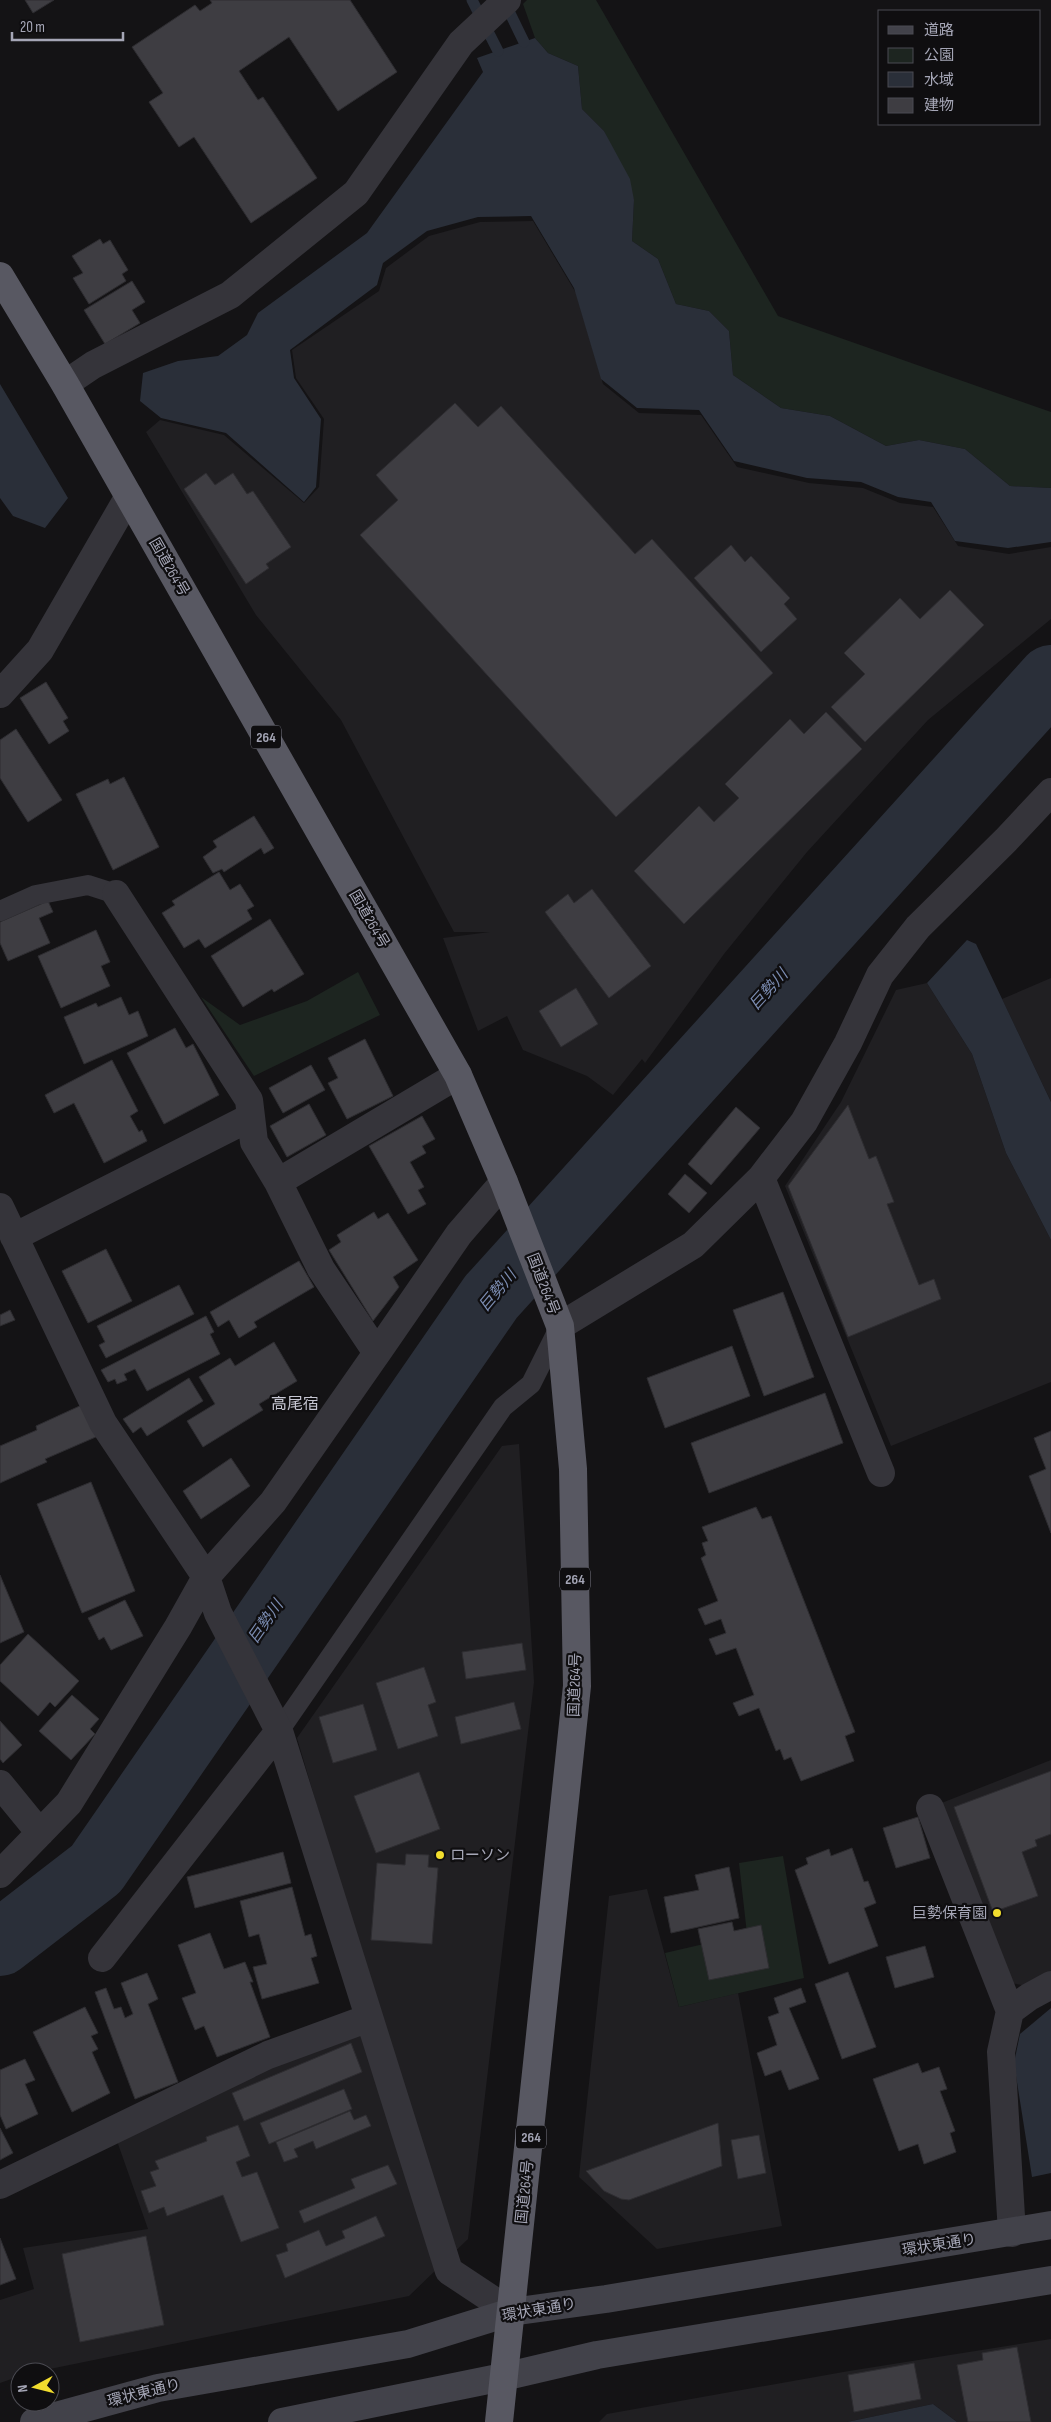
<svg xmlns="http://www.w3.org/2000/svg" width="1051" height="2422" font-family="'Sofia Sans Condensed','Noto Sans JP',sans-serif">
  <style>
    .built { fill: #201f22 }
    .green { fill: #1d2520 }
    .water { fill: #2a2f39 }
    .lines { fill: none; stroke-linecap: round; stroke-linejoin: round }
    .stream { stroke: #2a2f39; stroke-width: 11 }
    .river { stroke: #2a2f39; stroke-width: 66 }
    .building { fill: #3e3d42; stroke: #2e2d31 }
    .service { stroke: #35343a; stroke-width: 20 }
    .minor { stroke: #35343a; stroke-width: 28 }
    .secondary { stroke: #42424a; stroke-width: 28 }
    .trunk { stroke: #585862; stroke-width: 28 }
    .poi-dot { fill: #f2dd2e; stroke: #0f0e10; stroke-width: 2 }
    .labels { text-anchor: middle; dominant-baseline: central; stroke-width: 4.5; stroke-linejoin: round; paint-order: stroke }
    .shield { fill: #0f0e10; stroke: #787884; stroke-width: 1 }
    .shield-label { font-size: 14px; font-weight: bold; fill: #a5a6b6 }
    .street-label { font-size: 15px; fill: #a5a6b6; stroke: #0f0e10 }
    .poi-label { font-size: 15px; fill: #a5a6b6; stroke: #0f0e10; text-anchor: start }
    .water-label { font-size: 16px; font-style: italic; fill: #7b8cb1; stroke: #0f0e10 }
    .neighbourhood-label { font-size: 16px; fill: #c6c6d2; stroke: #0f0e10 }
  </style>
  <rect width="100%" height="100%" fill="#141315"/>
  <path class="built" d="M 533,221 L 576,293 L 603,384 L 639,413 L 701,415 L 737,467 L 809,483 L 863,488 L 900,503 L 933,507 L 958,546 L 1009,554 L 1051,547 L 1051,619 L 928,720 L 807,852 L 724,954 L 645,1063 L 642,1059 L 613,1095 L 587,1076 L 523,1050 L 507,1016 L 478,1031 L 443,938 L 490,932 L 454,932 L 341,720 L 256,615 L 146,432 L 160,420 L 224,435 L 304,503 L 319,487 L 324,419 L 296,378 L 292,350 L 379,291 L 386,268 L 429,236 L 480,222 Z
    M 1051,978 L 1051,1102 L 1002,999 Z
    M 927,983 L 972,1054 L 1006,1153 L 1051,1240 L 1051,1382 L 891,1446 L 785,1186 L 841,1102 L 896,990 Z
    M 519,1444 L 534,1682 L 468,2239 L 409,2296 L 35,2372 L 20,2372 L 20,2376 L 0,2383 L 0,2300 L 34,2289 L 23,2248 L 148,2229 L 117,2141 L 256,2070 L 382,2027 L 297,1738 L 502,1446 Z
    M 1051,1760 L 1051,1973 L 1027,1986 L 1006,1982 L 939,1804 Z
    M 647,1889 L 679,2007 L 738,1993 L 782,2226 L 657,2249 L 579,2177 L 609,1896 Z
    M 1051,2339 L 1051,2422 L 957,2422 L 933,2404 L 847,2422 L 599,2422 L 607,2414 L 849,2371 Z"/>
  <path class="green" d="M 527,0 L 596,0 L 778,316 L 1051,412 L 1051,488 L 1010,486 L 965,449 L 919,440 L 886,446 L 830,416 L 781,408 L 733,375 L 729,331 L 709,311 L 676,304 L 658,259 L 632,241 L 634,200 L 604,131 L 582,109 L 578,66 L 548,53 L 535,38 L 523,4 Z
    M 358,972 L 380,1015 L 254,1076 L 201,997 L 240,1025 L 307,1001 Z
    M 783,1856 L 804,1978 L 679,2007 L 665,1953 L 747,1934 L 739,1863 Z"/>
  <path class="water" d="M 535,38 L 548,53 L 578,66 L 582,109 L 604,131 L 630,179 L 634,200 L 632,241 L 658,259 L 676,304 L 709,311 L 729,331 L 733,375 L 781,408 L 830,416 L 886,446 L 919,440 L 965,449 L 1010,486 L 1051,488 L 1051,542 L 1008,548 L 955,541 L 931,502 L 898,497 L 861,482 L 807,478 L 734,461 L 699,410 L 637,408 L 601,379 L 574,288 L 531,216 L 478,217 L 427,231 L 383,263 L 377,285 L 290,350 L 294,378 L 321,419 L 316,487 L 304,502 L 226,433 L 161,418 L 140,401 L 143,373 L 178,361 L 218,356 L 247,335 L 258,313 L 367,233 L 483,72 L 477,58 Z
    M 0,384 L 68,498 L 45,528 L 13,516 L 0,498 Z
    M 967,940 L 976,944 L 1051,1102 L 1051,1240 L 1006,1153 L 972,1054 L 927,983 Z
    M 1051,2008 L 1051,2173 L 1032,2177 L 1014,2063 L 1020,2034 Z
    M 933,2404 L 957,2422 L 847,2422 Z"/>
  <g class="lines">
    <path class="stream" d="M 472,0 L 498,51
      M 505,3 L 524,42"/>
    <path class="river" d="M 0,1943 L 96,1869 L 491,1297 L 1051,678"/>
  </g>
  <path class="building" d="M 25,0 L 54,0 L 33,13 Z
    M 210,0 L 350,0 L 397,72 L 338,111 L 289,37 L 239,71 L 258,100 L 263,97 L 317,178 L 251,223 L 194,137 L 179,147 L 149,102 L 163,93 L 132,47 L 195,5 L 200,11 L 212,3 Z
    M 100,239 L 103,244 L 110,240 L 128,270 L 122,274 L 126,281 L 89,304 L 73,278 L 83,273 L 72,256 Z
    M 132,281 L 145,302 L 132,310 L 140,323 L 105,344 L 84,310 Z
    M 455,403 L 478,427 L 501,406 L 635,554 L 652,539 L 773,673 L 616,817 L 360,535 L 398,500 L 376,475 Z
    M 206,473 L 215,485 L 233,473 L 247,494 L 253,491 L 291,547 L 266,564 L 269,568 L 246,584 L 184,489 Z
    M 731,545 L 745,562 L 751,556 L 790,598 L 784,604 L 797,619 L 761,652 L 694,578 Z
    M 950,590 L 984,625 L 865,742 L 831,707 L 865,674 L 844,653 L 900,598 L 920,619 Z
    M 46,682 L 68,718 L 63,721 L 69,731 L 49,744 L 20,698 Z
    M 826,712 L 862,749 L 684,924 L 634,871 L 699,806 L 714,822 L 739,798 L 725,784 L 790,719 L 804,734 Z
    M 16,729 L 62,800 L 28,822 L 0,778 L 0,740 Z
    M 124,777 L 159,847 L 113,870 L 76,794 L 108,779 L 110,784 Z
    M 254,816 L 274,848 L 264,854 L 261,848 L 224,872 L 222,869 L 213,873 L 203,857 L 217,847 L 213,841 Z
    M 219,872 L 230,890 L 240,884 L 254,906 L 247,910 L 252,919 L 205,948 L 199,939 L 184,948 L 162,913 L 175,905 L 172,901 Z
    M 592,889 L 651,966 L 609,998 L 545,912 L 568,894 L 574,903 Z
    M 48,901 L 53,912 L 39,918 L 50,943 L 8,961 L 0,943 L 0,922 Z
    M 270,919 L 304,974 L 274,992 L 272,989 L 243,1007 L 211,956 Z
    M 96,930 L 110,962 L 101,966 L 110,986 L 61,1008 L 38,956 Z
    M 576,988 L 598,1024 L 561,1047 L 539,1011 Z
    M 121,997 L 129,1015 L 138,1011 L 148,1036 L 84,1064 L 64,1017 L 96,1003 L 98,1007 Z
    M 175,1028 L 186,1048 L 193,1044 L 219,1095 L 164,1124 L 127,1053 Z
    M 365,1039 L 393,1096 L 347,1119 L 328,1083 L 338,1078 L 328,1058 Z
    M 112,1060 L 138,1111 L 130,1116 L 139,1132 L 142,1130 L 147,1141 L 104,1163 L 74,1103 L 54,1113 L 45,1095 Z
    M 311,1065 L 325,1090 L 283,1113 L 269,1088 Z
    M 309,1104 L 326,1135 L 287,1157 L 270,1126 Z
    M 848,1105 L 869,1159 L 876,1156 L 894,1202 L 887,1204 L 919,1285 L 934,1279 L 941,1299 L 848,1337 L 788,1186 Z
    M 736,1107 L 760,1128 L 711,1185 L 688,1164 Z
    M 422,1116 L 435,1139 L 422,1146 L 426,1153 L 410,1162 L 424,1187 L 418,1190 L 426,1204 L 408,1214 L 369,1146 Z
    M 685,1174 L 707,1193 L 689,1213 L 668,1194 Z
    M 374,1212 L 378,1219 L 388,1213 L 418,1260 L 393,1277 L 399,1287 L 373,1321 L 329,1250 L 341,1242 L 337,1235 Z
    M 106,1249 L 132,1301 L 88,1323 L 62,1271 Z
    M 299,1261 L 314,1287 L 254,1322 L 257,1327 L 239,1338 L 229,1320 L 218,1327 L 210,1312 Z
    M 179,1285 L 194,1314 L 106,1358 L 99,1345 L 105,1342 L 97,1326 Z
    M 783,1292 L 814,1377 L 764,1396 L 733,1310 Z
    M 10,1310 L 15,1320 L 0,1326 L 0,1315 Z
    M 206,1316 L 214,1332 L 210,1334 L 220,1354 L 147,1391 L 135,1369 L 124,1374 L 127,1380 L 117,1384 L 115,1379 L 108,1382 L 101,1370 Z
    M 274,1342 L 297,1381 L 259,1404 L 263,1410 L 203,1447 L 187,1421 L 215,1404 L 199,1377 L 230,1358 L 235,1366 Z
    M 732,1346 L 750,1396 L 665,1428 L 647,1378 Z
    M 189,1378 L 203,1401 L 147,1436 L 141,1427 L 133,1433 L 123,1419 Z
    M 825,1393 L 843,1443 L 709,1493 L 691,1443 Z
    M 84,1404 L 98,1436 L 45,1459 L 47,1462 L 0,1483 L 0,1446 L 37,1430 L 36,1426 Z
    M 1051,1431 L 1051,1533 L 1029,1476 L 1046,1469 L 1034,1438 Z
    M 231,1458 L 250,1486 L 201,1519 L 183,1491 Z
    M 91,1482 L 135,1591 L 82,1613 L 37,1504 Z
    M 756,1507 L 762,1519 L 771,1516 L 855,1732 L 845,1736 L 854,1761 L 801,1781 L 791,1757 L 784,1760 L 780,1749 L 776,1751 L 759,1708 L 739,1716 L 733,1703 L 754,1695 L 736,1648 L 716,1655 L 709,1639 L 726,1633 L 721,1619 L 705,1625 L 698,1609 L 718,1601 L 701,1558 L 706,1555 L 702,1543 L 708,1541 L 702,1527 Z
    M 0,1575 L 24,1632 L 0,1643 Z
    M 125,1600 L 143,1636 L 111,1650 L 104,1637 L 99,1640 L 88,1618 Z
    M 28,1634 L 79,1681 L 55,1707 L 50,1702 L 38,1716 L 0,1681 L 0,1665 Z
    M 522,1643 L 526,1670 L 466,1679 L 462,1652 Z
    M 424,1667 L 436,1702 L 428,1705 L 438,1736 L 398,1749 L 376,1683 Z
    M 72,1695 L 99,1719 L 90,1729 L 95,1734 L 71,1760 L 39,1731 Z
    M 514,1702 L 521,1729 L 461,1744 L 455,1717 Z
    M 363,1704 L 377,1750 L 333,1763 L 319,1717 Z
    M 0,1721 L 22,1745 L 3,1763 L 0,1759 Z
    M 1051,1771 L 1051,1834 L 1035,1840 L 1037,1846 L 1022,1852 L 1038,1896 L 993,1912 L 954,1807 Z
    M 419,1772 L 440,1829 L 376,1853 L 354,1796 Z
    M 918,1817 L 930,1858 L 896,1868 L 883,1828 Z
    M 852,1848 L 864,1882 L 868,1881 L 876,1903 L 864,1908 L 878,1946 L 829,1964 L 795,1870 L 808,1864 L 806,1858 L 829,1849 L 831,1856 Z
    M 283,1852 L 291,1883 L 195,1908 L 187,1877 Z
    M 406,1854 L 429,1855 L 428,1867 L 438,1868 L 432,1944 L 371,1940 L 377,1863 L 405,1865 Z
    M 729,1867 L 739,1918 L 671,1933 L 664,1897 L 699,1890 L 695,1875 Z
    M 292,1887 L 305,1936 L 311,1934 L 317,1956 L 311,1958 L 319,1983 L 262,1999 L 253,1967 L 267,1964 L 259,1934 L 249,1937 L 240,1901 Z
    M 732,1922 L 734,1931 L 761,1925 L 769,1968 L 709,1980 L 698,1929 Z
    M 210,1933 L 224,1969 L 245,1962 L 253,1982 L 250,1982 L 270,2037 L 217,2057 L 204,2026 L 195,2030 L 182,1998 L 196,1993 L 178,1945 Z
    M 925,1946 L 934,1977 L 895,1988 L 886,1957 Z
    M 848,1972 L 876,2047 L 842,2059 L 815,1984 Z
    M 147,1973 L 158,1999 L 148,2004 L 178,2082 L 135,2099 L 95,1992 L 106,1988 L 114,2009 L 121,2007 L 125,2018 L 133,2014 L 121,1983 Z
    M 801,1988 L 806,2002 L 789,2008 L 819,2079 L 789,2090 L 781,2070 L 765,2076 L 757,2053 L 777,2045 L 768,2017 L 779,2013 L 774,1998 Z
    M 85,2007 L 98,2033 L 91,2036 L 98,2049 L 92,2052 L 110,2093 L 72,2112 L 33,2032 Z
    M 351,2043 L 362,2072 L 244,2121 L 232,2093 Z
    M 25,2059 L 35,2080 L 25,2084 L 38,2114 L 6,2129 L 0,2115 L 0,2070 Z
    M 918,2063 L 922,2073 L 939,2067 L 947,2089 L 940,2091 L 955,2131 L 950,2133 L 956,2152 L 924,2164 L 918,2144 L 899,2151 L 873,2079 Z
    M 344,2089 L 352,2109 L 269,2144 L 260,2123 Z
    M 350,2111 L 354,2120 L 366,2115 L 371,2126 L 316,2149 L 313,2141 L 294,2149 L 298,2157 L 284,2162 L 276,2142 Z
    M 718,2123 L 722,2166 L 629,2200 L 621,2199 L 604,2191 L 586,2171 Z
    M 238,2125 L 250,2156 L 236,2162 L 242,2177 L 257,2172 L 279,2228 L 241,2242 L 223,2195 L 167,2216 L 164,2207 L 149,2213 L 141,2191 L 156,2186 L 150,2172 L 159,2169 L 155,2161 L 207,2141 L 206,2137 Z
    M 0,2128 L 13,2153 L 0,2160 Z
    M 759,2135 L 766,2173 L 738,2179 L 731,2140 Z
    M 388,2165 L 397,2184 L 304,2223 L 299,2211 L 355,2188 L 351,2179 Z
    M 376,2216 L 385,2236 L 285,2278 L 276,2255 L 288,2251 L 286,2244 L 319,2230 L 326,2246 L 345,2238 L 342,2231 Z
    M 146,2236 L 164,2325 L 80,2342 L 62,2254 Z
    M 0,2238 L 16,2279 L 0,2285 Z
    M 1017,2347 L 1031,2422 L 968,2422 L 957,2365 L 983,2360 L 982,2353 Z
    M 914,2363 L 921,2399 L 854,2412 L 848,2375 Z"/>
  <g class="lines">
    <path class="service" d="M 0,911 L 36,895 L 88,885 L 116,894
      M 279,1731 L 503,1407 L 531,1384 L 560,1326"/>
    <path class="minor" d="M 65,384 L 93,365 L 230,295 L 356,193 L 461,43 L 507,0
      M 0,694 L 40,650 L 129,496
      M 116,894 L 249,1100 L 254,1142 L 278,1182
      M 761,1178 L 881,1473
      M 0,1207 L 103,1423 L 206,1577 L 218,1613 L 279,1731 L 449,2271 L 511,2312
      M 14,1237 L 251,1117
      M 560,1326 L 693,1245 L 761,1178 L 804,1122 L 848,1043 L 880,975 L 918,927 L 1006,840 L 1051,792
      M 377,1353 L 459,1234 L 504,1182
      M 0,1784 L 40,1833
      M 930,1808 L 1010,2011
      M 0,1874 L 69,1803 L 178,1627 L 206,1577 L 273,1502 L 377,1353 L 321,1269 L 278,1182 L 458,1075
      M 102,1958 L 279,1731
      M 0,2185 L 268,2055 L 369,2018
      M 1012,2233 L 1001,2052 L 1010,2011 L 1029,1997 L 1051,1985"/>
    <path class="secondary" d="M 34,2422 L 158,2388 L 408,2344 L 511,2312 L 606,2299 L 1051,2225
      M 282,2422 L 503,2377 L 597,2355 L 1051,2280"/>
    <path class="trunk" d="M 0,276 L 65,384 L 458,1075 L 504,1182 L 560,1326 L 573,1469 L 577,1686 L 499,2422"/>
  </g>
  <g class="poi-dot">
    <circle cx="440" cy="1855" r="5"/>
    <circle cx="997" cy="1913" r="5"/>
  </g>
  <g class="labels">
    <g class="shield">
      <rect x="251" y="725.5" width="30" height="23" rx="4"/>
      <rect x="560" y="1567.5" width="30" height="23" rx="4"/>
      <rect x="516" y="2125.5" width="30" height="23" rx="4"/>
    </g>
    <g class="shield-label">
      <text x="266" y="737">264</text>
      <text x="575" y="1579">264</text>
      <text x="531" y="2137">264</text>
    </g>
    <g class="street-label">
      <text transform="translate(169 567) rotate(60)">国道264号</text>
      <text transform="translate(369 919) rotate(60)">国道264号</text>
      <text transform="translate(543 1284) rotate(69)">国道264号</text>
      <text transform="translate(575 1685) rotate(-88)">国道264号</text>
      <text transform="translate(525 2192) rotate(-84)">国道264号</text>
      <text transform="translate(939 2245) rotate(-9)">環状東通り</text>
      <text transform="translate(539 2310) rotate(-10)">環状東通り</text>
      <text transform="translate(144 2393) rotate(-14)">環状東通り</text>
    </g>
    <g class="poi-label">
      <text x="450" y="1855">ローソン</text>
      <text x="987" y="1913" text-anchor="end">巨勢保育園</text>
    </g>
    <g class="water-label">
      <text transform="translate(769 990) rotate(-48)">巨勢川</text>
      <text transform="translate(498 1291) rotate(-50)">巨勢川</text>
      <text transform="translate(266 1622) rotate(-55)">巨勢川</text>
    </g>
    <g class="neighbourhood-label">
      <text x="295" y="1404">高尾宿</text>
    </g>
  </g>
  <rect x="878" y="10" width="162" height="115" fill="#0f0e10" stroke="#4b4b52"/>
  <rect x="888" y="26" width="25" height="8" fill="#42424a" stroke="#4b4b52"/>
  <text x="924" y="35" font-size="15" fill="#a5a6b6">道路</text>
  <rect x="888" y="48" width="25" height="15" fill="#1d2520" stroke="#4b4b52"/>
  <text x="924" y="60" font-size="15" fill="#a5a6b6">公園</text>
  <rect x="888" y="72" width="25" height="15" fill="#2a2f39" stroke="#4b4b52"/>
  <text x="924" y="85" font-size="15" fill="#a5a6b6">水域</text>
  <rect x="888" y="98" width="25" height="15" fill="#3e3d42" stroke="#4b4b52"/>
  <text x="924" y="110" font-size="15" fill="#a5a6b6">建物</text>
  <g transform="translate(35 2387) rotate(263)"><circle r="24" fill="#0f0e10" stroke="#4b4b52"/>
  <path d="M0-4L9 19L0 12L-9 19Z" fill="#f2dd2e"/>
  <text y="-8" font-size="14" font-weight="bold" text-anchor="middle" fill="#a5a6b6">N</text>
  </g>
  <path d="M12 32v8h111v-8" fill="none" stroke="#a5a6b6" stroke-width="2.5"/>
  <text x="20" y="32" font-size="15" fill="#a5a6b6" stroke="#0f0e10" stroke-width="4" paint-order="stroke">20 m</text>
</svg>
